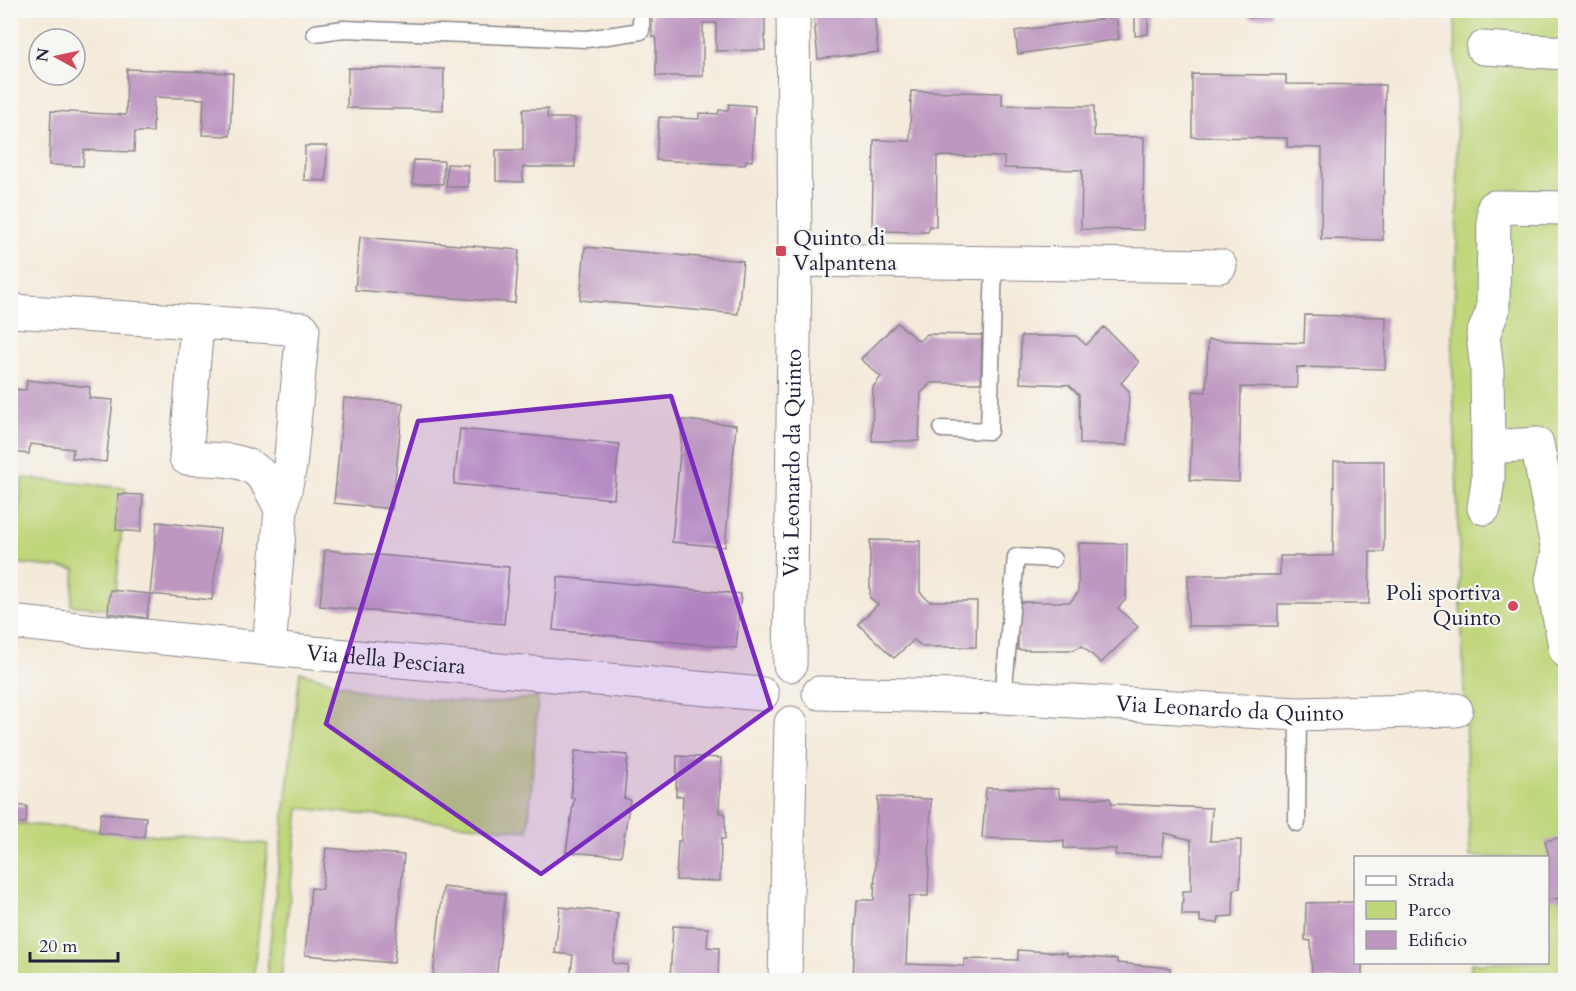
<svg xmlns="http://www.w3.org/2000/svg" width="1576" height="991" font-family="Cardo,serif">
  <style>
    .green { fill: #bfd67a; stroke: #707c5a; stroke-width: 1.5 }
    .building { fill: #bd97c0 }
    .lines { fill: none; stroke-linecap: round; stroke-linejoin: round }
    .lane-casing { stroke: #8b868a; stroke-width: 19 }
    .street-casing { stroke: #8b868a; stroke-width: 35 }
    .lane { stroke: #fff; stroke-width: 16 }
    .street { stroke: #fff; stroke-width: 33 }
    .marked { fill: #7b2cbf; fill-opacity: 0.2; stroke: #7b2cbf; stroke-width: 4.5; stroke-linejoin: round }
    .poi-dot { fill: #d1495b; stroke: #f6f6f2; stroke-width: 2 }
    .labels { text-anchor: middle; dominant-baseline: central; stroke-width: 4.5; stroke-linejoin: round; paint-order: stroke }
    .poi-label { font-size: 22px; fill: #22223b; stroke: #f6f6f2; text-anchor: start }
    .street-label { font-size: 22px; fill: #22223b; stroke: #f6f6f2 }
  </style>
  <rect width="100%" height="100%" fill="#f6f6f2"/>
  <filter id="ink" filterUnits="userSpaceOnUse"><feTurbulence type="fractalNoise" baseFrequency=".0167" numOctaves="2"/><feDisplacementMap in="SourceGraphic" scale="12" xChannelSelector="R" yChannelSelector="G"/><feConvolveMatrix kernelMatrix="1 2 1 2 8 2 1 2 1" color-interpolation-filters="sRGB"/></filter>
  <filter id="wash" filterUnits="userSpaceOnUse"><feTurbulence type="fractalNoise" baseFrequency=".008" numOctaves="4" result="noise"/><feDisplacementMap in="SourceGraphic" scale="24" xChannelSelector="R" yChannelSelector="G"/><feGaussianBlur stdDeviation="1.35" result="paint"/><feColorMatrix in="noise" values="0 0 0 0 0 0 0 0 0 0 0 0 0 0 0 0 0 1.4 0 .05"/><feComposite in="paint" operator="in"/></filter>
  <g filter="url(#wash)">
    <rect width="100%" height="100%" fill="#f4eada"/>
    <path class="green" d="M 1455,11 L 1565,11 L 1565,980 L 1470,980 L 1471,963 L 1548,962 L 1548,858 L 1470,857 L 1452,354 L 1458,216 Z
      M 22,478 L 126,488 L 114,610 L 71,605 L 75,569 L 14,563 Z
      M 300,672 L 370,693 L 486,704 L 538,697 L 528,831 L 299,808 L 281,980 L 266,980 Z
      M 10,823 L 268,844 L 253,980 L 11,980 Z"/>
    <g id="blocks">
      <path class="building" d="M 652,10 L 765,10 L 765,50 L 716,51 L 716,23 L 703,23 L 703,76 L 656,76 L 656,37 L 652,37 Z
        M 813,10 L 874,11 L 878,52 L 818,59 Z
        M 1135,10 L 1148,10 L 1148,34 L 1135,36 Z
        M 1248,10 L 1272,10 L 1273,16 L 1249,18 Z
        M 1116,17 L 1119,39 L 1018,54 L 1015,31 Z
        M 348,68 L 444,69 L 443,110 L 347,108 Z
        M 127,69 L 233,73 L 230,136 L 202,135 L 204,99 L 154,97 L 153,132 L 135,132 L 134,152 L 84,150 L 83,166 L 49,165 L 51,111 L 126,115 Z
        M 1192,74 L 1286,75 L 1286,84 L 1385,85 L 1383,240 L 1321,239 L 1322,148 L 1287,147 L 1287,138 L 1192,137 Z
        M 911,91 L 1002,93 L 1002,105 L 1094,106 L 1094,136 L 1144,137 L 1143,230 L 1081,229 L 1082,170 L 1004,168 L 1004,157 L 937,156 L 936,227 L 929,226 L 928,232 L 879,231 L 879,225 L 872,225 L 874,140 L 910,141 Z
        M 729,104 L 755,106 L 752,161 L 746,160 L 745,165 L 656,160 L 659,117 L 699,119 L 699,113 L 718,114 L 719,110 L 728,110 Z
        M 523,109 L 548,109 L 547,118 L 575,118 L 575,167 L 523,167 L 523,182 L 496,181 L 496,150 L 523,150 Z
        M 305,146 L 327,146 L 326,181 L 304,180 Z
        M 413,160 L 444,161 L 443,184 L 413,184 Z
        M 447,164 L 468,165 L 468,187 L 446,187 Z
        M 360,237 L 519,250 L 515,303 L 355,290 Z
        M 585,247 L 743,261 L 738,314 L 580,300 Z
        M 1305,315 L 1386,317 L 1385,369 L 1297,367 L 1297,388 L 1241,387 L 1239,482 L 1190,480 L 1193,391 L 1206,392 L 1208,340 L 1304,343 Z
        M 897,323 L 919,341 L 927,334 L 982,335 L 981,383 L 931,383 L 921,393 L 919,441 L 872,441 L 873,387 L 881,377 L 861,359 Z
        M 1104,327 L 1139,362 L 1121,383 L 1129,391 L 1127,445 L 1080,444 L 1079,395 L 1069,385 L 1020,383 L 1021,336 L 1076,336 L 1086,345 Z
        M 27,380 L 90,387 L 89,398 L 113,400 L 106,462 L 72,458 L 73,449 L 30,444 L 29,454 L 10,452 L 10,389 L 26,390 Z
        M 344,398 L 403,403 L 392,509 L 334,503 Z
        M 683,420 L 736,425 L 725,547 L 672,542 Z
        M 460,429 L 619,444 L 614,499 L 454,484 Z
        M 1334,461 L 1384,461 L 1384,552 L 1370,552 L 1369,604 L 1278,604 L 1278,626 L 1188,626 L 1188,575 L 1280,575 L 1280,556 L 1333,556 Z
        M 118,494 L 143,495 L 141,532 L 116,530 Z
        M 157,522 L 220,529 L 212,600 L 150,594 L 147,618 L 108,613 L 110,590 L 150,594 Z
        M 870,540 L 920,541 L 920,592 L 929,601 L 977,601 L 976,647 L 923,647 L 914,640 L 894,658 L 858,624 L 878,604 L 870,598 Z
        M 1079,543 L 1127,544 L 1126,599 L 1118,608 L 1138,627 L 1101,663 L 1082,646 L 1073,650 L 1018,650 L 1018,602 L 1070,602 L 1078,593 Z
        M 325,550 L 509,567 L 504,624 L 320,606 Z
        M 558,577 L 741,594 L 736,648 L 553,630 Z
        M 575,751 L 628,755 L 624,798 L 630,800 L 621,856 L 566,852 L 574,798 L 571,798 Z
        M 677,756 L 721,758 L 719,813 L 725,813 L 725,839 L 721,839 L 720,881 L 676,880 L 678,841 L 681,841 L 683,796 L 676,796 Z
        M 986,788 L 1058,789 L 1060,798 L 1110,798 L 1112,804 L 1212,808 L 1210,841 L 1241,840 L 1240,888 L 1234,889 L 1233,916 L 1219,917 L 1218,923 L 1200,922 L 1200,915 L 1182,915 L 1183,891 L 1191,891 L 1191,840 L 1165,833 L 1162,856 L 1115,855 L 1116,849 L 1064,848 L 1064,841 L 982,838 Z
        M 878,797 L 931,799 L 928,896 L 909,896 L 906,964 L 964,966 L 964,959 L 1018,960 L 1018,950 L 1067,953 L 1067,956 L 1117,959 L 1117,963 L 1170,968 L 1171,977 L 1223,979 L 1223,980 L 882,980 L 853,977 L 857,900 L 874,900 Z
        M 10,805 L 27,806 L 26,823 L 10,822 Z
        M 101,813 L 146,817 L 144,837 L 99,833 Z
        M 1566,836 L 1566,908 L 1561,909 L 1558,898 L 1548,900 L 1549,857 L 1545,841 Z
        M 326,848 L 404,855 L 394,963 L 305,955 L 311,888 L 322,889 Z
        M 443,887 L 505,894 L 496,980 L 433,976 Z
        M 1356,902 L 1356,962 L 1362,962 L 1362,980 L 1312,980 L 1311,941 L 1305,940 L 1306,903 Z
        M 560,907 L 618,913 L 613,963 L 628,965 L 626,980 L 570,980 L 573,955 L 555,953 Z
        M 673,926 L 708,928 L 707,947 L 719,948 L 718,980 L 670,980 Z"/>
    </g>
  </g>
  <g filter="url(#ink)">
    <use href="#blocks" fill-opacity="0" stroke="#8b868a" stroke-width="1.5"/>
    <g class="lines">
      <g class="lane-casing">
        <path id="lane" d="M 315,33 L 344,29 L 587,39 L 641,31 L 641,10
          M 942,429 L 989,431 L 994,263
          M 1003,697 L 1016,557 L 1053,559
          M 1297,823 L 1298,714"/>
      </g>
      <g class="street-casing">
        <g id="street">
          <path d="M 1483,48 L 1566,53"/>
          <path d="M 1566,208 L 1494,207 L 1493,310 L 1483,335 L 1487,370 L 1488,447 L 1537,444 L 1558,552 L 1552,580 L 1566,651"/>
          <path d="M 795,260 L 1220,266"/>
          <path d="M 10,311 L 197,322"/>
          <path d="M 1484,508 L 1488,480 L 1488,447"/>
          <path id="s1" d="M 10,622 L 269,649 L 762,694"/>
          <path d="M 269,649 L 281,509 L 290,466 L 303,329 L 197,322 L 186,458 C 209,460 246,456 262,476 C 270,485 275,498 281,509"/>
          <path id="s2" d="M 790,665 L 795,260 L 793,10"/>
          <path id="s3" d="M 819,693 L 1003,697 L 1298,714 L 1456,710"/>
          <path d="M 785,980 L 791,723"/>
        </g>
      </g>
      <use href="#lane" class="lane"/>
      <use href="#street" class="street"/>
    </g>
  </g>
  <path class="marked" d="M 671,396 L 771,708 L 541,874 L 326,724 L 418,421 Z"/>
  <g class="poi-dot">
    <rect x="775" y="245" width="12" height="12" rx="3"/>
    <circle cx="1513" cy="606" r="6"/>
  </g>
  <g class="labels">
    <g class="poi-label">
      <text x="793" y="238">Quinto di<tspan x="793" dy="25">Valpantena</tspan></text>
      <text x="1501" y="593" text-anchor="end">Poli sportiva<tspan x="1501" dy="25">Quinto</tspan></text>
    </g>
    <g class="street-label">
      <text stroke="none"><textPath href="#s2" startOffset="202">Via Leonardo da Quinto</textPath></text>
      <text stroke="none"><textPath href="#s1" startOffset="378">Via della Pesciara</textPath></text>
      <text stroke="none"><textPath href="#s3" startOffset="411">Via Leonardo da Quinto</textPath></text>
    </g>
  </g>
  <rect width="1576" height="991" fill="none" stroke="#f6f6f2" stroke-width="36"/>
  <rect x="1354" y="856" width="195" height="108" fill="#f6f6f2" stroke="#a1a1a9" stroke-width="1.5"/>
  <rect x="1366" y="876" width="30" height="9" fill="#ffffff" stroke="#a1a1a9" stroke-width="1.5"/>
  <text x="1408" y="886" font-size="18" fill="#22223b">Strada</text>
  <rect x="1366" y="901" width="30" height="18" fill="#bfd67a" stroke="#a1a1a9" stroke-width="1.5"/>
  <text x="1408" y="916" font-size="18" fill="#22223b">Parco</text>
  <rect x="1366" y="931" width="30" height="18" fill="#bd97c0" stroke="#a1a1a9" stroke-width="1.5"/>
  <text x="1408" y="946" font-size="18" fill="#22223b">Edificio</text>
  <g transform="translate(57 57) rotate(278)"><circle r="28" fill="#f6f6f2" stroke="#a1a1a9" stroke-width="1.5"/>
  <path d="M0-4.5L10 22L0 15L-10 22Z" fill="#d1495b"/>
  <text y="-9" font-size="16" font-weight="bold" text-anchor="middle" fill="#22223b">N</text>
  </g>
  <path d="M30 952v9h88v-9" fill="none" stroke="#22223b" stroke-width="3"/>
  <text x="39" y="952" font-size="18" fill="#22223b" stroke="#f6f6f2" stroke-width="4.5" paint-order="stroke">20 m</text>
</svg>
